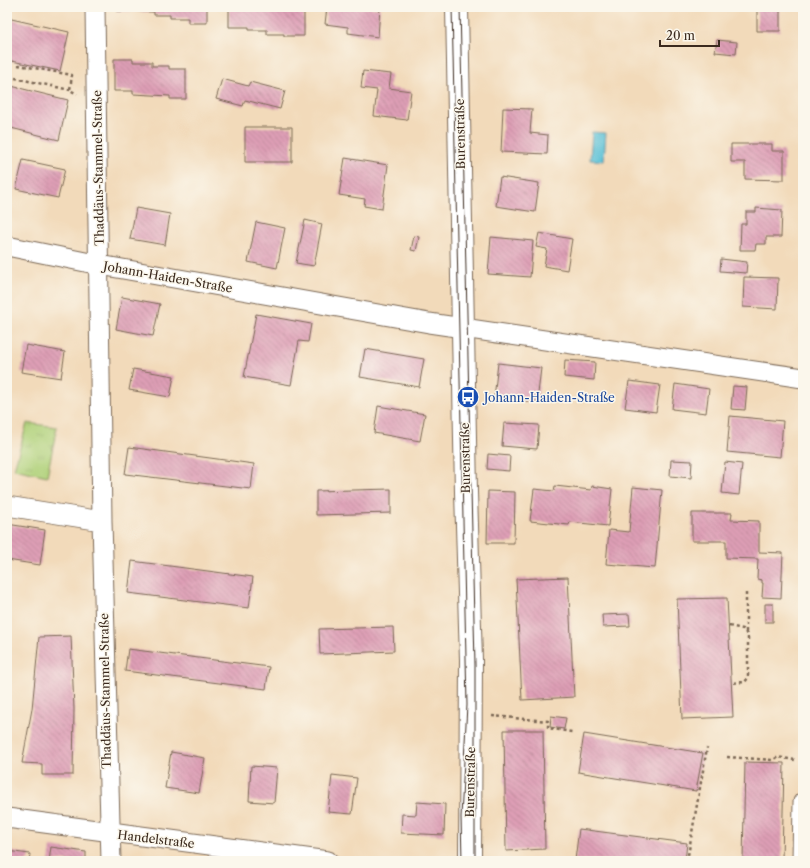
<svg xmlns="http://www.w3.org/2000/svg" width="810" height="868" font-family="'Libre Caslon Text',serif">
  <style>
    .park { fill: url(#park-tufts); stroke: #767e4c }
    .water { fill: #58bfd5; stroke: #4a747a }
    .building { fill: url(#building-back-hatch) }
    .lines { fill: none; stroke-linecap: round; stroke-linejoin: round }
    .street-casing { stroke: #7b6855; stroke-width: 21 }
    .secondary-casing { stroke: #7b6855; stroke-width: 24 }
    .path { stroke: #7b6855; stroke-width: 2.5; stroke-dasharray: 3 3; stroke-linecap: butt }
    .street { stroke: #fff; stroke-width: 19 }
    .secondary { stroke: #fff; stroke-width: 22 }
    .tram { stroke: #3b2a1e; stroke-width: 1 }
    .labels { text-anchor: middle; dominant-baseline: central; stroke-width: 3; stroke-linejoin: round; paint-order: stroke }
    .street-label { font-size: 12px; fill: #3b2a1e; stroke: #fbf7ec }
    .transit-label { font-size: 12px; fill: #164399; stroke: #fbf7ec; text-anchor: start }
  </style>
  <defs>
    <pattern id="park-tufts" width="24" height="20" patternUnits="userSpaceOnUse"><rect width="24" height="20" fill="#b0d17a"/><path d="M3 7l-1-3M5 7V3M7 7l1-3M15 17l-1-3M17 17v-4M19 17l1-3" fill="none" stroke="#98b469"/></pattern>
    <pattern id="building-back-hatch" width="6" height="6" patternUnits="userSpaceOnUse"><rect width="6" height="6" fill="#de9fb6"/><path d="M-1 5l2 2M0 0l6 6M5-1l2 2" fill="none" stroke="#b58293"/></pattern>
  </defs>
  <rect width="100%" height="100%" fill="#fbf7ec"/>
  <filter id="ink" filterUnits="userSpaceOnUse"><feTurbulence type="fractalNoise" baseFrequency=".025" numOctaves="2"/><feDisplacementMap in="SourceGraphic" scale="8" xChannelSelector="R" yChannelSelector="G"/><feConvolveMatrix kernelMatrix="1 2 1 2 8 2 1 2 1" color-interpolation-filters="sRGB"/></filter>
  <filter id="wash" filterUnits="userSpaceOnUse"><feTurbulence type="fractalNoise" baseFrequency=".012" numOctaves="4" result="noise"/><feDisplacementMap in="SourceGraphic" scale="16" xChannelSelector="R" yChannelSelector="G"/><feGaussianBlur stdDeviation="0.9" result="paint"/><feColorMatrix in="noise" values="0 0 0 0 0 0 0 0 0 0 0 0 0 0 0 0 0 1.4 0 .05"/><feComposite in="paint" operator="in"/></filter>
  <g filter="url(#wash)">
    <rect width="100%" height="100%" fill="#f2daba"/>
    <path class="park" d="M 27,423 L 57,427 L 47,476 L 14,469 Z"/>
    <path class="water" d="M 592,132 L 606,133 L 604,161 L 590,160 Z"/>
    <g id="blocks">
      <path class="building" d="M 117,7 L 207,7 L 207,23 L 188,23 L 188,18 L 170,18 L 170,15 L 154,15 L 154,12 L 117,11 Z
        M 229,7 L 304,7 L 304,36 L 284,36 L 284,34 L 267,34 L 267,30 L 249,30 L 249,27 L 229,27 Z
        M 327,7 L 380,8 L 378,37 L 348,33 L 348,27 L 325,24 Z
        M 757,7 L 780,7 L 780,31 L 757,31 Z
        M 7,18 L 69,32 L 60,71 L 7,60 Z
        M 717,40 L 737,42 L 736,54 L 715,52 Z
        M 114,59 L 133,59 L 133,62 L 152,62 L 152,66 L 169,66 L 169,69 L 186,69 L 186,99 L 170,99 L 170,96 L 133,94 L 133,91 L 114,91 Z
        M 363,71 L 391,74 L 389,88 L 411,91 L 407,120 L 374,116 L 377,90 L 361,88 Z
        M 222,79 L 248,86 L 250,82 L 285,91 L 280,109 L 245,100 L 243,106 L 216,99 Z
        M 7,85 L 68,100 L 59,140 L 7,127 Z
        M 503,108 L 532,109 L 530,133 L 548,135 L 547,154 L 501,152 Z
        M 245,127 L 292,127 L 292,162 L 245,162 Z
        M 731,144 L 772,144 L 772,151 L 784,151 L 784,180 L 745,179 L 745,162 L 731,162 Z
        M 345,158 L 388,165 L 382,209 L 364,206 L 365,199 L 339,195 Z
        M 23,160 L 65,169 L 58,198 L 16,189 Z
        M 500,177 L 539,183 L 535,212 L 496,206 Z
        M 136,208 L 170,214 L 165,245 L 130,239 Z
        M 756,208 L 782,210 L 781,237 L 766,237 L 766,244 L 756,244 L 755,250 L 740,250 L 741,224 L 746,224 L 746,212 L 756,212 Z
        M 305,220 L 322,224 L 314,266 L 296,263 Z
        M 256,222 L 285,228 L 277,268 L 248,262 Z
        M 539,233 L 572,239 L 567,270 L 544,266 L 547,249 L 536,247 Z
        M 414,236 L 419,237 L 416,251 L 411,250 Z
        M 491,237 L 533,241 L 530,277 L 488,274 Z
        M 721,259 L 747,262 L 746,273 L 720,271 Z
        M 744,277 L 778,278 L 777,309 L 743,307 Z
        M 122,297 L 160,304 L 153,336 L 116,329 Z
        M 256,314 L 311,324 L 308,342 L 299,341 L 291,385 L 244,377 Z
        M 26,345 L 65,352 L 61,378 L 21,372 Z
        M 365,349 L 424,359 L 419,387 L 360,377 Z
        M 565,360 L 595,362 L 594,380 L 564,377 Z
        M 498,363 L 541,368 L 537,402 L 494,398 Z
        M 133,369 L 174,376 L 170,397 L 129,390 Z
        M 629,381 L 660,385 L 656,412 L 625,408 Z
        M 675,384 L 709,389 L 706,413 L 672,409 Z
        M 733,386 L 747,387 L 745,410 L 731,409 Z
        M 378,406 L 425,414 L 420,441 L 374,433 Z
        M 730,416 L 783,421 L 780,457 L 727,452 Z
        M 504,423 L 539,425 L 537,449 L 502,446 Z
        M 129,447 L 254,464 L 251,489 L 125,474 Z
        M 488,454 L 510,456 L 509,471 L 487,469 Z
        M 671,460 L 692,461 L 691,478 L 670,476 Z
        M 725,462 L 742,464 L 739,495 L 722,493 Z
        M 555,486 L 591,490 L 592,486 L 612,489 L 608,526 L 570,522 L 569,525 L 530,521 L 534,489 L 554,491 Z
        M 633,487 L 662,490 L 655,568 L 606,564 L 609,530 L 629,532 Z
        M 391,489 L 391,513 L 316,515 L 316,491 Z
        M 488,491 L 515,492 L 514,543 L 487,543 Z
        M 692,513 L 732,513 L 731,520 L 759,521 L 759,552 L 783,553 L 781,598 L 762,597 L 763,583 L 762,583 L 762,580 L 757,579 L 758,559 L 726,558 L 726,541 L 692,541 Z
        M 7,524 L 45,530 L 40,565 L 7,560 Z
        M 132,561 L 253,577 L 249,608 L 128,593 Z
        M 568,577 L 574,697 L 522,700 L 516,579 Z
        M 727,598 L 733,717 L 682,719 L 677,599 Z
        M 765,604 L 773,604 L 773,622 L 765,622 Z
        M 629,614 L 630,626 L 603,627 L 602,615 Z
        M 393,627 L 394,651 L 320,654 L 319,629 Z
        M 71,636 L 74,709 L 73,775 L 42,775 L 42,764 L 22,763 L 32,709 L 39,637 Z
        M 128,649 L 269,667 L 266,689 L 125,671 Z
        M 551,716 L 566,718 L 564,729 L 550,727 Z
        M 504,730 L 543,730 L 545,849 L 506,851 Z
        M 584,734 L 703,753 L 696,791 L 578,772 Z
        M 171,752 L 205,758 L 199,793 L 165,788 Z
        M 745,762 L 784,763 L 782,861 L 743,861 Z
        M 251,766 L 277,768 L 274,803 L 249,801 Z
        M 332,775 L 357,778 L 352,814 L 328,812 Z
        M 417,802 L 445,804 L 444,835 L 401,833 L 402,814 L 416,815 Z
        M 579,829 L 687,843 L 685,861 L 575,860 Z
        M 51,847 L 86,852 L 86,861 L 49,861 Z
        M 7,851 L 30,854 L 29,861 L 7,861 Z"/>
    </g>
  </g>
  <g filter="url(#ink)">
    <use href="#blocks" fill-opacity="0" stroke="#7b6855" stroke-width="1"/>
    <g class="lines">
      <g class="street-casing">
        <path id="street" d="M 95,7 L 102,521 L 111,861
          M 7,246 L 100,265 L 429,323 L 803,378
          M 7,506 L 102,521
          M 7,818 L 328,861
          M 802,861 L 803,802"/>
      </g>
      <g class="secondary-casing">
        <path id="secondary" d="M 457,7 L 466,492 L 471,660 L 470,861"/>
      </g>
      <path class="path" d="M 18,65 L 72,75 L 70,90 L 77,94
        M 15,78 L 70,90
        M 729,626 L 743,629 L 748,636 L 748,678 L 745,682 L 731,683
        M 746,632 L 746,593
        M 492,716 L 548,721 L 548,728 L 572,732
        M 727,757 L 773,760 L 778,757 L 795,760
        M 687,861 L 707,748"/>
      <use href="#street" class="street"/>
      <use href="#secondary" class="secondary"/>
      <path class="tram" d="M 452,7 L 467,705 L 461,817 L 462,861
        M 460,7 L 475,665 L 475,861"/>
    </g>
  </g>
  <defs>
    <g id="bus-disc" transform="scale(1.15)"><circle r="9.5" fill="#1a4fb4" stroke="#fbf7ec"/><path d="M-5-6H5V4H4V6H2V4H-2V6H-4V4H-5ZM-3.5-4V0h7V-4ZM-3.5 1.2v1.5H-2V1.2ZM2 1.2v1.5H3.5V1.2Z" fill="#fff"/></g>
  </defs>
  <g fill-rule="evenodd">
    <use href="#bus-disc" x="468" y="397"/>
  </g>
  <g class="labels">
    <g class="street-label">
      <text transform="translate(460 134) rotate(-91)">Burenstraße</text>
      <text transform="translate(98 168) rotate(-91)">Thaddäus-Stammel-Straße</text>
      <text transform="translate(168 277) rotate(10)">Johann-Haiden-Straße</text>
      <text transform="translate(465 458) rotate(-91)">Burenstraße</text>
      <text transform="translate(105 691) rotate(-91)">Thaddäus-Stammel-Straße</text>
      <text transform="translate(470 782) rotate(-89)">Burenstraße</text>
      <text transform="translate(156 839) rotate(7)">Handelstraße</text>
    </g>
    <g class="transit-label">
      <text x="484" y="397">Johann-Haiden-Straße</text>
    </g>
  </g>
  <rect width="810" height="868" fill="none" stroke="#fbf7ec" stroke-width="24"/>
  <path d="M660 40v6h59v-6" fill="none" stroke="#3b2a1e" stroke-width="2"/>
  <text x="666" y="40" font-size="12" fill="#3b2a1e" stroke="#fbf7ec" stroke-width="3" paint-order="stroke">20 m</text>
</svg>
